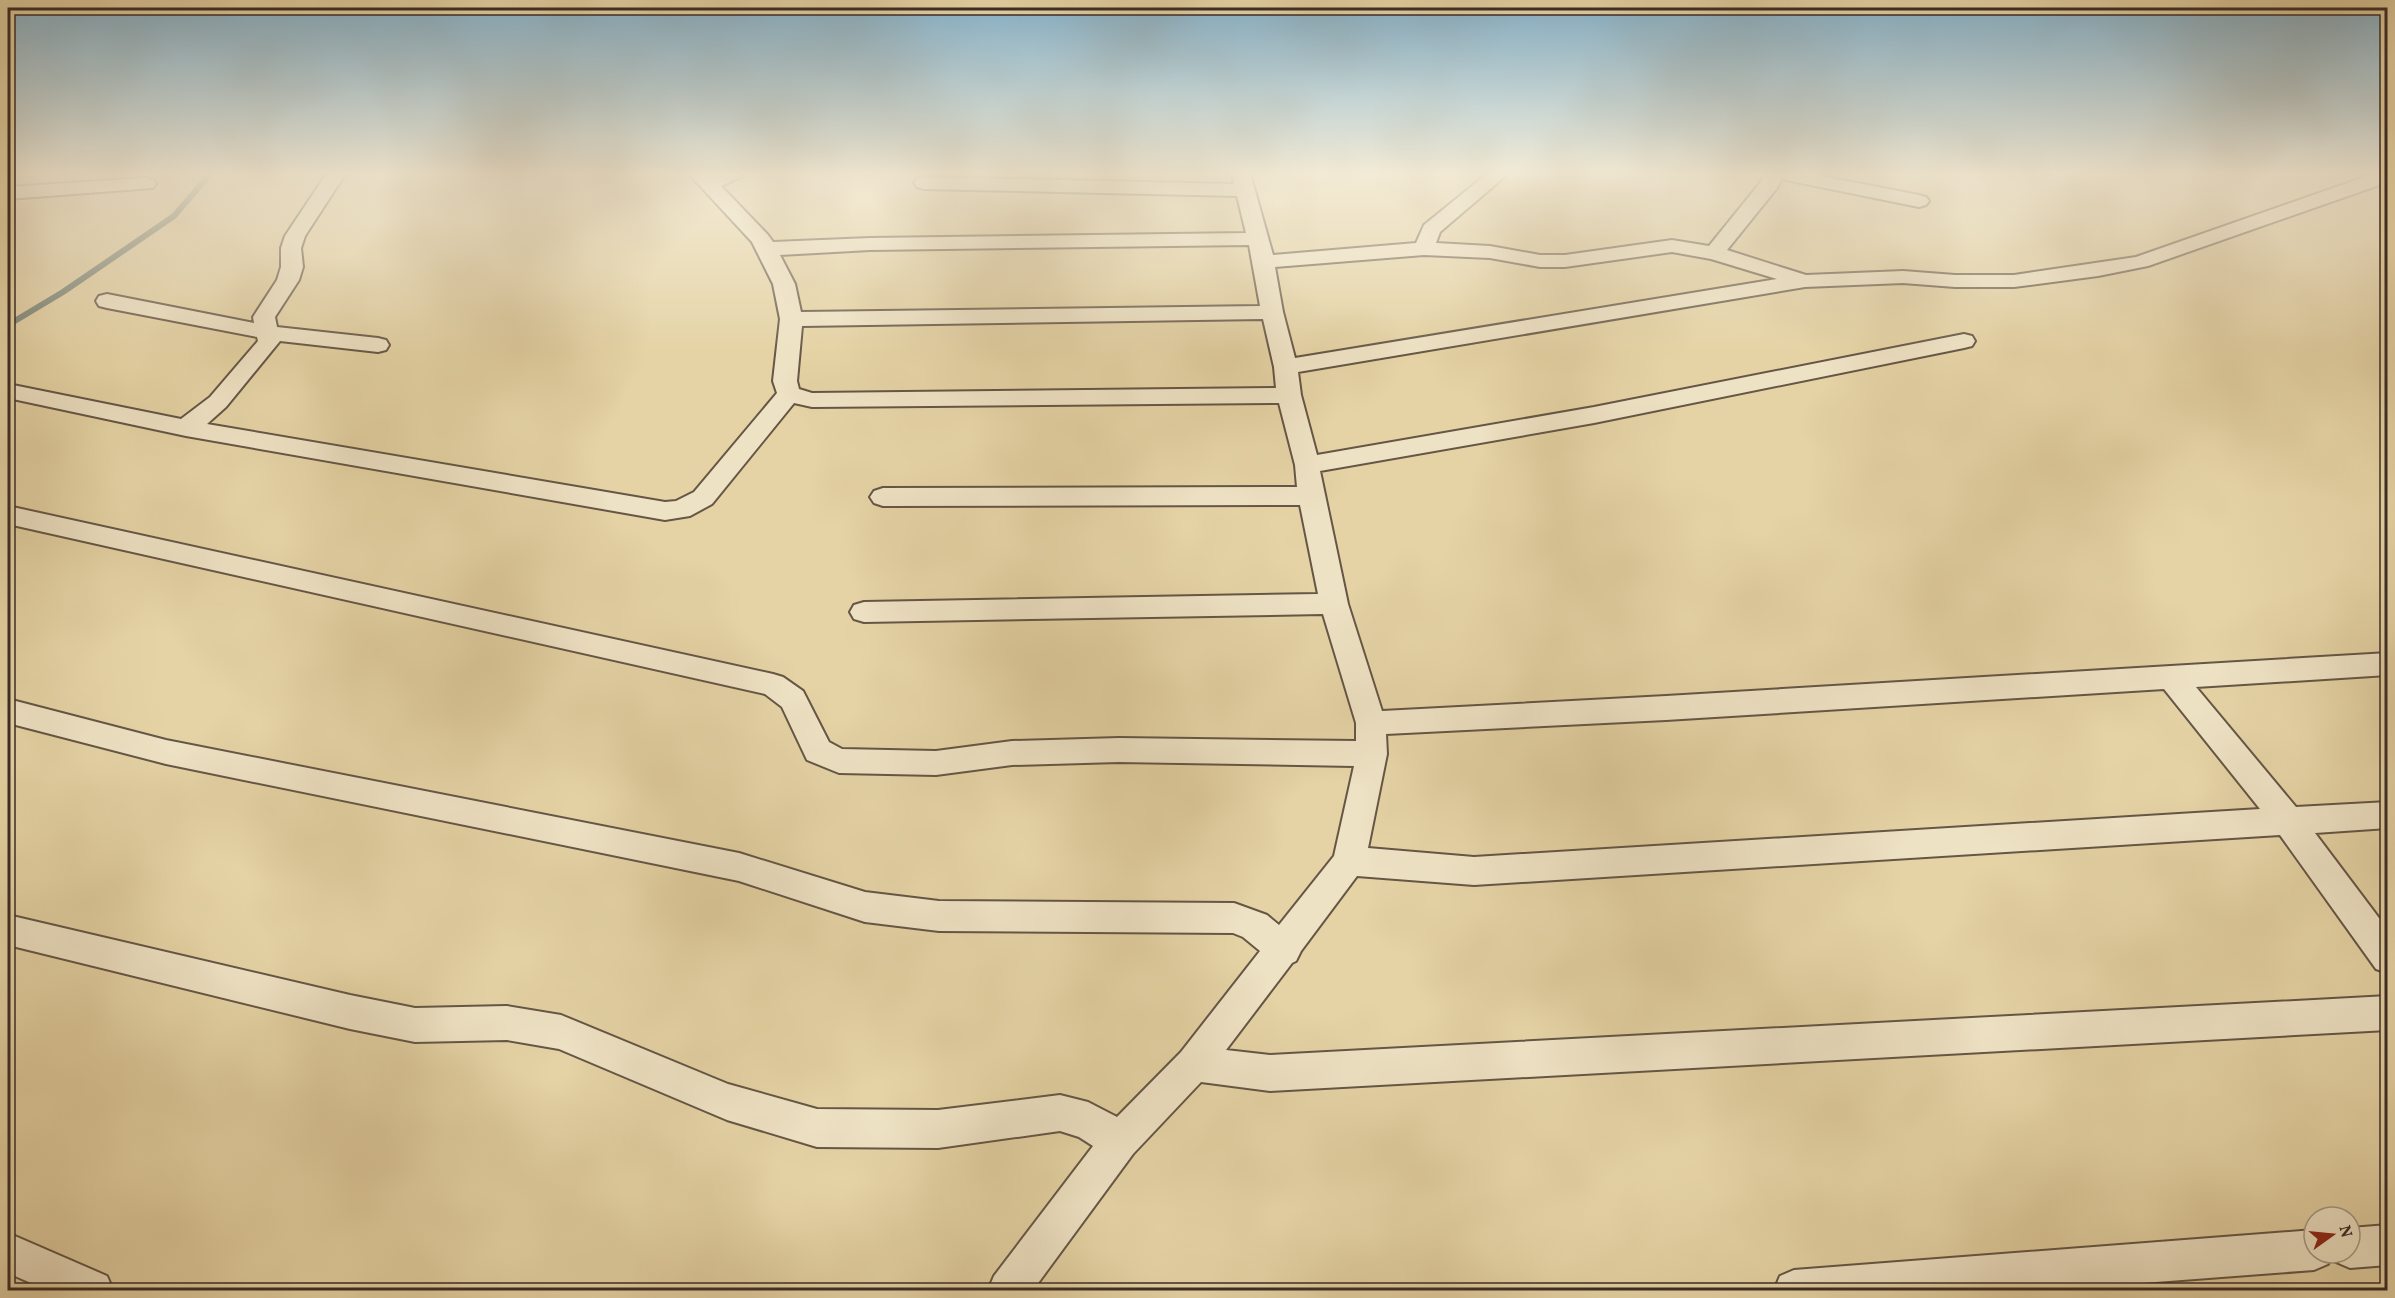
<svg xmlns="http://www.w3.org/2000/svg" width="2395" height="1298" font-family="Vollkorn,serif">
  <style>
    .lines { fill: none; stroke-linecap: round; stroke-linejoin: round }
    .stream { stroke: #717f75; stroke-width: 6 }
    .minor-casing { stroke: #655646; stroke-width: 4 }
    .minor { fill: #eee2c4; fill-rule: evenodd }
  </style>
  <rect width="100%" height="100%" fill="#e5d3a5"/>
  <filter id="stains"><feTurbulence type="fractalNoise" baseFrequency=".00333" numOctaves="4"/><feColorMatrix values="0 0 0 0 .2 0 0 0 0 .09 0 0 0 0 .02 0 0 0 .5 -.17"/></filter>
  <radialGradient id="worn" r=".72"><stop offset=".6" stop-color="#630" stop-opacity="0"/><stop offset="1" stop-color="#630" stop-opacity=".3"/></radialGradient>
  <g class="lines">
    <path class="stream" d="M 8,325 L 63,292 L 174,216 L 211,173"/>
    <g class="minor-casing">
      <path id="minor" d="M 327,173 L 346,173 L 305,236 L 301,248 L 303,267 L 299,280 L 275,317 L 277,327 L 378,338 L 386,340 L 389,345 L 386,350 L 378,352 L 280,341 L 226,407 L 207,424 L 665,502 L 676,501 L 694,492 L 777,393 L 773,381 L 780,319 L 773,284 L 752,242 L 688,173 L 708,173 L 711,176 L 719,173 L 743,173 L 741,177 L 721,186 L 768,235 L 773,242 L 870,238 L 1246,233 L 1237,196 L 924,189 L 917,187 L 914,183 L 917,179 L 924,177 L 1234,184 L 1232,173 L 1250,173 L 1273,255 L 1416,243 L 1424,225 L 1488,173 L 1509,173 L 1440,232 L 1436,243 L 1490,246 L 1540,255 L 1565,255 L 1672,240 L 1709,246 L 1760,183 L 1764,173 L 1806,173 L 1919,195 L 1926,197 L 1929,201 L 1926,205 L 1919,207 L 1781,179 L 1777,188 L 1727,250 L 1806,275 L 1903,271 L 1955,275 L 2014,275 L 2136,257 L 2376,173 L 2388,173 L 2388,182 L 2148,266 L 2098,276 L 2014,287 L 1955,287 L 1903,283 L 1805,287 L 1298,372 L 1301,395 L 1317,455 L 1594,407 L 1964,334 L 1972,336 L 1975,341 L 1972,346 L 1964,348 L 1594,423 L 1320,471 L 1348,604 L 1382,711 L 1666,696 L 2388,653 L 2388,675 L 2196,687 L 2296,807 L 2388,802 L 2388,828 L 2315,833 L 2388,930 L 2388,973 L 2376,969 L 2280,835 L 1474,885 L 1357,876 L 1301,951 L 1296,961 L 1292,963 L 1226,1050 L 1270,1055 L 2388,996 L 2388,1030 L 1270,1091 L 1201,1082 L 1133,1154 L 1033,1290 L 988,1290 L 994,1276 L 1093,1146 L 1079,1137 L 1060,1131 L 938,1148 L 817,1147 L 727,1120 L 559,1049 L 507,1040 L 415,1042 L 350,1029 L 8,945 L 8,915 L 350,995 L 415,1008 L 507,1006 L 561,1015 L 728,1084 L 817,1109 L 938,1110 L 1060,1095 L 1088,1102 L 1117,1117 L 1181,1052 L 1260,951 L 1243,937 L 1233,933 L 939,931 L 865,922 L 739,881 L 166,764 L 8,723 L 8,699 L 166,740 L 739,853 L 865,892 L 939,901 L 1234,903 L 1267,915 L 1279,925 L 1334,856 L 1354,766 L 1119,762 L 1012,765 L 936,775 L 839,773 L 807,760 L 782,707 L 765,694 L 8,524 L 8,506 L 773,674 L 783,677 L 803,691 L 829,742 L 842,749 L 936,751 L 1012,741 L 1119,738 L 1356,741 L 1356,723 L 1323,614 L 864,622 L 854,619 L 850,612 L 854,605 L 864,602 L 1318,594 L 1300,505 L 883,506 L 874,503 L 870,497 L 874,491 L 883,488 L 1297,487 L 1295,465 L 1279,403 L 812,407 L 794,403 L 712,504 L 690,516 L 665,520 L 186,436 L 8,398 L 8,384 L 181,419 L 210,397 L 258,341 L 257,337 L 107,308 L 99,306 L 96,301 L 99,296 L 107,294 L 254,323 L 253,317 L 277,280 L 281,267 L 281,248 L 285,236 ZM 1249,245 L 1260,306 L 801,312 L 795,284 L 780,255 L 870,250 ZM 1672,252 L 1711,259 L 1777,279 L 1295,358 L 1283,312 L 1275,267 L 1424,255 L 1490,258 L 1540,267 L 1565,267 ZM 1263,319 L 1274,367 L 1276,388 L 812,393 L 799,389 L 797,381 L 802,326 ZM 2164,689 L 2260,809 L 1474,857 L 1368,848 L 1387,754 L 1386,734 L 1666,720 Z
        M 146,178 L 153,180 L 156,184 L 153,188 L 8,199 L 8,187 Z
        M 2388,1225 L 2388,1265 L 2350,1268 L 2336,1262 L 2332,1254 L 2328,1264 L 2314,1270 L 2050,1290 L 1774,1290 L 1780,1276 L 1794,1270 L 2314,1230 L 2314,1253 L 2350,1253 L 2350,1228 Z
        M 8,1233 L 107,1276 L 113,1290 L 47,1290 L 8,1273 Z"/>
    </g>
    <use href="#minor" class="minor"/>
  </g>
  <linearGradient id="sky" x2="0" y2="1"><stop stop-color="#87b5cf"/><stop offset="0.49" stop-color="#f3ebd6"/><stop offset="1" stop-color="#f3ebd6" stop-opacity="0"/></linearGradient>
  <rect width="2395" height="354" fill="url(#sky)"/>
  <rect width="2395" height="1298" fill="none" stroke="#e5d3a5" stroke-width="30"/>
  <rect x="9" y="9" width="2377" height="1280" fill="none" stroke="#3a2c27" stroke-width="3"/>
  <rect x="15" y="15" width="2365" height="1268" fill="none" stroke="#3a2c27" stroke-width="1.5"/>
  <g transform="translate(2332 1235) rotate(75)"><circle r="28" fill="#eee2c4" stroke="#a69985" stroke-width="1.5"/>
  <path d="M0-4.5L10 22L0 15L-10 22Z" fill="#8f2418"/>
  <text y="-9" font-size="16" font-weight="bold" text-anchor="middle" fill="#3a2c27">N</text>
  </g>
  <rect width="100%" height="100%" filter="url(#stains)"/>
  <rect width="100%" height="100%" fill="url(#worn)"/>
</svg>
